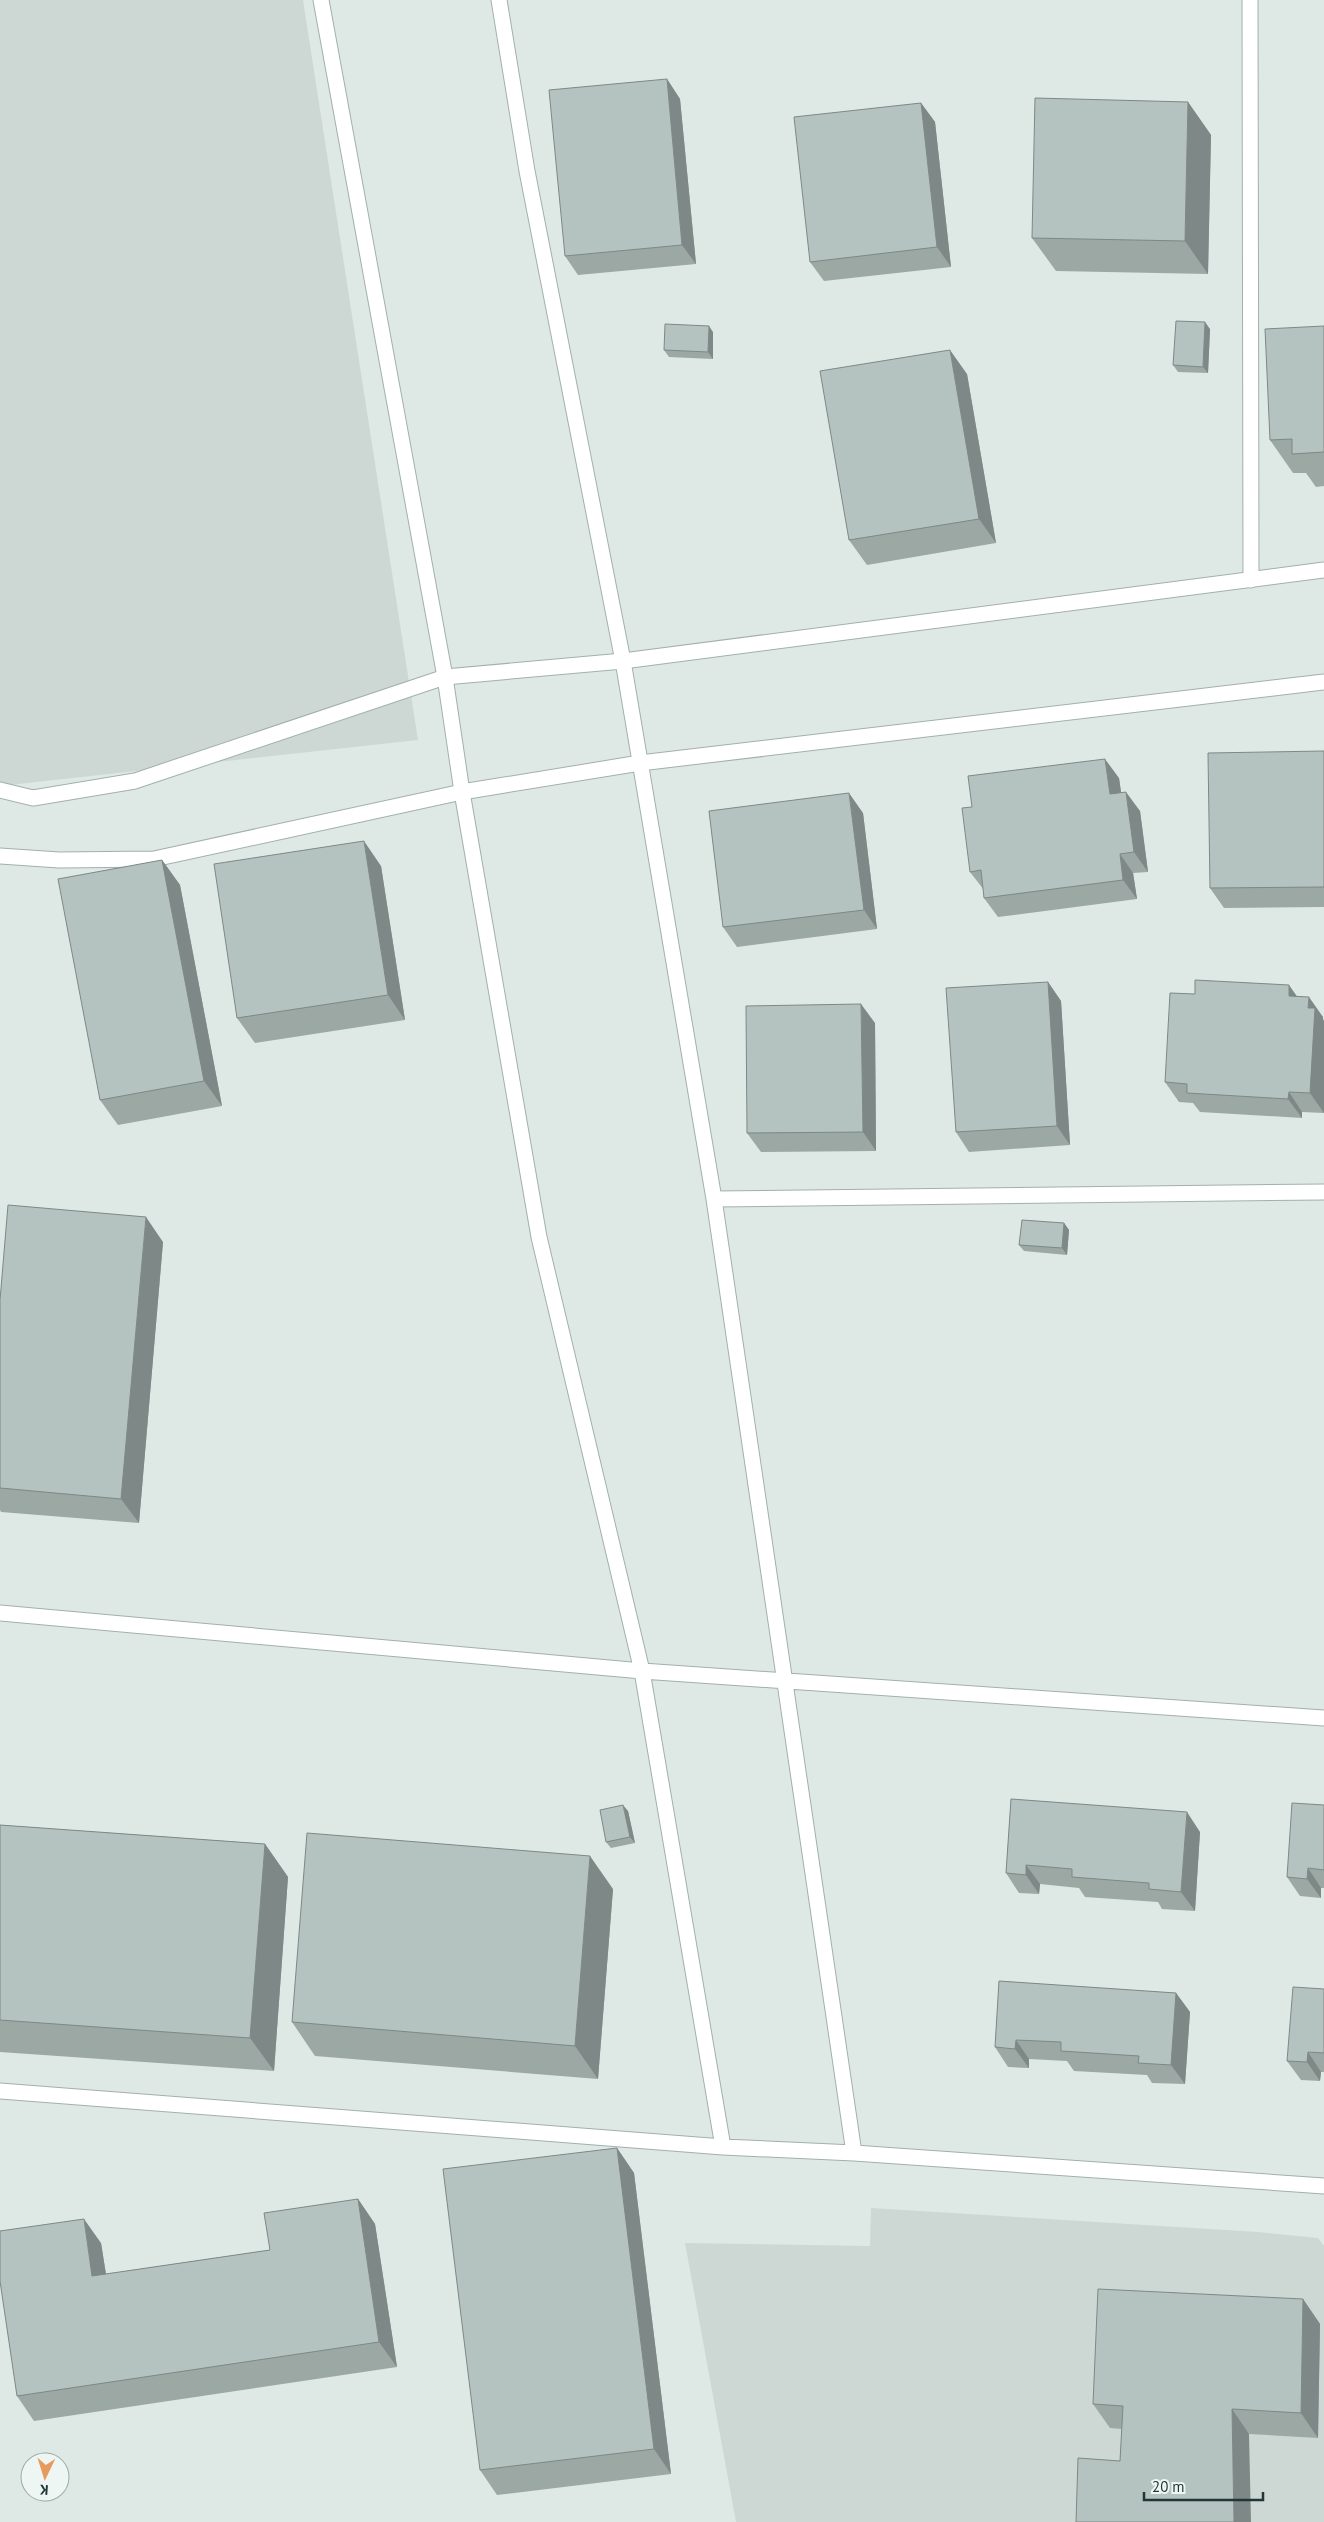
<svg xmlns="http://www.w3.org/2000/svg" width="1324" height="2522" font-family="'PT Sans',sans-serif">
  <style>
    .built { fill: #cdd8d5 }
    .lines { fill: none; stroke-linecap: round; stroke-linejoin: round }
    .service-casing { stroke: #a2b0ad; stroke-width: 17 }
    .minor-casing { stroke: #a2b0ad; stroke-width: 17 }
    .tertiary-casing { stroke: #a2b0ad; stroke-width: 17 }
    .service { stroke: #fff; stroke-width: 15 }
    .minor { stroke: #fff; stroke-width: 15 }
    .tertiary { stroke: #fff; stroke-width: 15 }
    .wall { fill: #9ba8a4 }
    .shaded-wall { fill: #7e8886 }
    .building { fill: #b4c3bf; stroke: #7e8886 }
  </style>
  <rect width="100%" height="100%" fill="#dee9e6"/>
  <path class="built" d="M 0,0 L 303,0 L 418,740 L 0,786 Z
    M 871,2208 L 1258,2232 L 1318,2238 L 1324,2246 L 1324,2522 L 736,2522 L 685,2243 L 870,2246 Z"/>
  <g class="lines">
    <g class="service-casing">
      <path id="service" d="M 0,790 L 33,798 L 135,781 L 445,677
        M 0,856 L 59,860 L 154,859 L 462,792"/>
    </g>
    <g class="minor-casing">
      <path id="minor" d="M 321,0 L 445,677 L 462,792 L 539,1237 L 642,1671 L 723,2147
        M 499,0 L 527,171 L 623,661 L 714,1199 L 854,2153
        M 1250,0 L 1251,580
        M 714,1199 L 1324,1192
        M 0,1613 L 642,1671 L 1324,1718
        M 0,2091 L 723,2147 L 854,2153 L 1324,2186"/>
    </g>
    <g class="tertiary-casing">
      <path id="tertiary" d="M 445,677 L 623,661 L 1324,570
        M 462,792 L 640,763 L 1324,682"/>
    </g>
    <use href="#service" class="service"/>
    <use href="#minor" class="minor"/>
    <use href="#tertiary" class="tertiary"/>
  </g>
  <path class="wall" d="M 667,79 L 680,99 L 696,264 L 578,275 L 565,256 Z
    M 1188,102 L 1211,135 L 1208,274 L 1056,271 L 1032,238 Z
    M 921,103 L 935,122 L 951,267 L 824,281 L 810,262 Z
    M 1324,326 L 1324,486 L 1316,487 L 1306,473 L 1293,473 L 1270,440 Z
    M 1210,329 L 1208,373 L 1178,372 L 1173,365 Z
    M 713,332 L 713,359 L 669,357 L 664,350 Z
    M 967,374 L 996,543 L 867,565 L 849,540 Z
    M 1324,751 L 1324,907 L 1224,908 L 1210,888 Z
    M 1119,778 L 1121,792 L 1140,811 L 1148,872 L 1133,873 L 1137,899 L 998,917 L 984,898 L 984,890 L 970,872 L 972,807 Z
    M 863,813 L 877,929 L 737,947 L 723,927 Z
    M 162,860 L 180,885 L 222,1106 L 118,1125 L 100,1100 Z
    M 381,866 L 405,1020 L 255,1043 L 237,1018 Z
    M 1048,982 L 1061,1001 L 1070,1145 L 969,1152 L 956,1132 Z
    M 1297,996 L 1323,1017 L 1324,1113 L 1302,1112 L 1302,1118 L 1200,1112 L 1193,1103 L 1179,1102 L 1165,1082 Z
    M 875,1023 L 876,1151 L 761,1152 L 747,1133 Z
    M 1064,1223 L 1069,1230 L 1067,1255 L 1024,1251 L 1019,1245 Z
    M 163,1242 L 139,1523 L 1,1512 L 0,1510 L 0,1300 Z
    M 1011,1799 L 1200,1832 L 1195,1911 L 1162,1909 L 1158,1902 L 1085,1897 L 1079,1888 L 1040,1884 L 1039,1894 L 1019,1893 L 1006,1873 Z
    M 1324,1805 L 1324,1888 L 1321,1888 L 1321,1898 L 1300,1896 L 1287,1877 Z
    M 628,1811 L 635,1843 L 611,1848 L 606,1842 Z
    M 0,1825 L 265,1844 L 288,1877 L 274,2071 L 0,2052 Z
    M 613,1889 L 598,2079 L 315,2056 L 292,2022 Z
    M 999,1981 L 1176,1993 L 1190,2012 L 1185,2084 L 1152,2083 L 1147,2075 L 1074,2071 L 1067,2061 L 1029,2059 L 1029,2068 L 1008,2067 L 995,2047 Z
    M 1324,1989 L 1324,2072 L 1321,2072 L 1320,2081 L 1301,2080 L 1287,2061 Z
    M 617,2148 L 634,2173 L 671,2474 L 497,2495 L 480,2470 Z
    M 358,2199 L 375,2224 L 397,2367 L 34,2421 L 17,2396 L 101,2243 L 106,2274 L 270,2250 Z
    M 1303,2299 L 1320,2324 L 1318,2438 L 1249,2434 L 1120,2461 L 1122,2429 L 1110,2428 L 1093,2404 Z"/>
  <path class="shaded-wall" d="M 667,79 L 680,99 L 696,264 L 682,245 Z
    M 1188,102 L 1211,135 L 1208,274 L 1185,241 Z
    M 921,103 L 935,122 L 951,267 L 937,247 Z
    M 1205,322 L 1210,329 L 1208,373 L 1203,367 Z
    M 709,326 L 713,332 L 713,359 L 708,352 Z
    M 950,350 L 967,374 L 996,543 L 979,519 Z
    M 1105,759 L 1119,778 L 1124,813 L 1110,794 Z
    M 1126,792 L 1140,811 L 1148,872 L 1134,852 Z
    M 849,793 L 863,813 L 877,929 L 864,910 Z
    M 364,841 L 381,866 L 405,1020 L 388,995 Z
    M 1120,854 L 1133,873 L 1137,899 L 1123,880 Z
    M 162,860 L 180,885 L 222,1106 L 204,1081 Z
    M 1048,982 L 1061,1001 L 1070,1145 L 1057,1126 Z
    M 1289,985 L 1303,1005 L 1289,996 Z
    M 1309,997 L 1323,1017 L 1323,1019 L 1324,1021 L 1324,1113 L 1310,1093 L 1308,1008 Z
    M 861,1004 L 875,1023 L 876,1151 L 863,1132 Z
    M 1289,1092 L 1302,1112 L 1302,1118 L 1288,1099 Z
    M 146,1217 L 163,1242 L 139,1523 L 121,1499 Z
    M 1064,1223 L 1069,1230 L 1067,1255 L 1062,1248 Z
    M 623,1805 L 628,1811 L 635,1843 L 630,1837 Z
    M 1187,1812 L 1200,1832 L 1195,1911 L 1181,1892 Z
    M 265,1844 L 288,1877 L 274,2071 L 250,2038 Z
    M 590,1856 L 613,1889 L 598,2079 L 575,2046 Z
    M 1026,1865 L 1040,1884 L 1039,1894 L 1026,1875 Z
    M 1308,1868 L 1321,1888 L 1321,1898 L 1307,1879 Z
    M 1176,1993 L 1190,2012 L 1185,2084 L 1171,2065 Z
    M 1016,2040 L 1029,2059 L 1029,2068 L 1015,2049 Z
    M 1308,2052 L 1321,2072 L 1320,2081 L 1307,2062 Z
    M 617,2148 L 634,2173 L 671,2474 L 654,2449 Z
    M 358,2199 L 375,2224 L 397,2367 L 379,2342 Z
    M 84,2219 L 101,2243 L 110,2300 L 92,2276 Z
    M 1303,2299 L 1320,2324 L 1318,2438 L 1301,2413 Z
    M 1232,2409 L 1249,2434 L 1251,2522 L 1234,2522 Z"/>
  <path class="building" d="M 667,79 L 682,245 L 565,256 L 549,90 Z
    M 1035,98 L 1188,102 L 1185,241 L 1032,238 Z
    M 921,103 L 937,247 L 810,262 L 794,117 Z
    M 1176,321 L 1205,322 L 1203,367 L 1173,365 Z
    M 665,324 L 709,326 L 708,352 L 664,350 Z
    M 1324,326 L 1324,452 L 1292,454 L 1292,439 L 1270,440 L 1265,329 Z
    M 950,350 L 979,519 L 849,540 L 820,371 Z
    M 1324,751 L 1324,887 L 1210,888 L 1208,753 Z
    M 1105,759 L 1110,794 L 1126,792 L 1134,852 L 1120,854 L 1123,880 L 984,898 L 981,870 L 970,872 L 962,808 L 972,807 L 968,776 Z
    M 849,793 L 864,910 L 723,927 L 709,811 Z
    M 364,841 L 388,995 L 237,1018 L 214,864 Z
    M 162,860 L 204,1081 L 100,1100 L 58,879 Z
    M 1195,980 L 1289,985 L 1289,996 L 1309,997 L 1308,1008 L 1315,1008 L 1310,1093 L 1289,1092 L 1288,1099 L 1187,1093 L 1187,1084 L 1165,1082 L 1170,993 L 1195,994 Z
    M 1048,982 L 1057,1126 L 956,1132 L 946,988 Z
    M 861,1004 L 863,1132 L 747,1133 L 746,1006 Z
    M 8,1205 L 146,1217 L 121,1499 L 0,1488 L 0,1300 Z
    M 1022,1220 L 1064,1223 L 1062,1248 L 1019,1245 Z
    M 1011,1799 L 1187,1812 L 1181,1892 L 1149,1889 L 1149,1883 L 1072,1877 L 1072,1869 L 1026,1865 L 1026,1875 L 1006,1873 Z
    M 1292,1803 L 1324,1805 L 1324,1870 L 1308,1868 L 1307,1879 L 1287,1877 Z
    M 623,1805 L 630,1837 L 606,1842 L 600,1810 Z
    M 0,1825 L 265,1844 L 250,2038 L 0,2020 Z
    M 307,1833 L 590,1856 L 575,2046 L 292,2022 Z
    M 999,1981 L 1176,1993 L 1171,2065 L 1138,2063 L 1139,2056 L 1061,2051 L 1061,2042 L 1016,2040 L 1015,2049 L 995,2047 Z
    M 1293,1987 L 1324,1989 L 1324,2053 L 1308,2052 L 1307,2062 L 1287,2061 Z
    M 617,2148 L 654,2449 L 480,2470 L 443,2169 Z
    M 358,2199 L 379,2342 L 17,2396 L 0,2281 L 0,2231 L 84,2219 L 92,2276 L 270,2250 L 264,2213 Z
    M 1098,2289 L 1303,2299 L 1301,2413 L 1232,2409 L 1234,2522 L 1076,2522 L 1078,2458 L 1120,2461 L 1123,2406 L 1093,2404 Z"/>
  <g transform="translate(45 2477) rotate(184)"><circle r="24" fill="#eef6f3" stroke="#9caaa7"/>
  <path d="M0-4L9 19L0 12L-9 19Z" fill="#e79a5e"/>
  <text y="-8" font-size="14" font-weight="bold" text-anchor="middle" fill="#213735">K</text>
  </g>
  <path d="M1144 2492v8h119v-8" fill="none" stroke="#213735" stroke-width="2.5"/>
  <text x="1152" y="2492" font-size="15" fill="#213735" stroke="#eef6f3" stroke-width="4" paint-order="stroke">20 m</text>
</svg>
